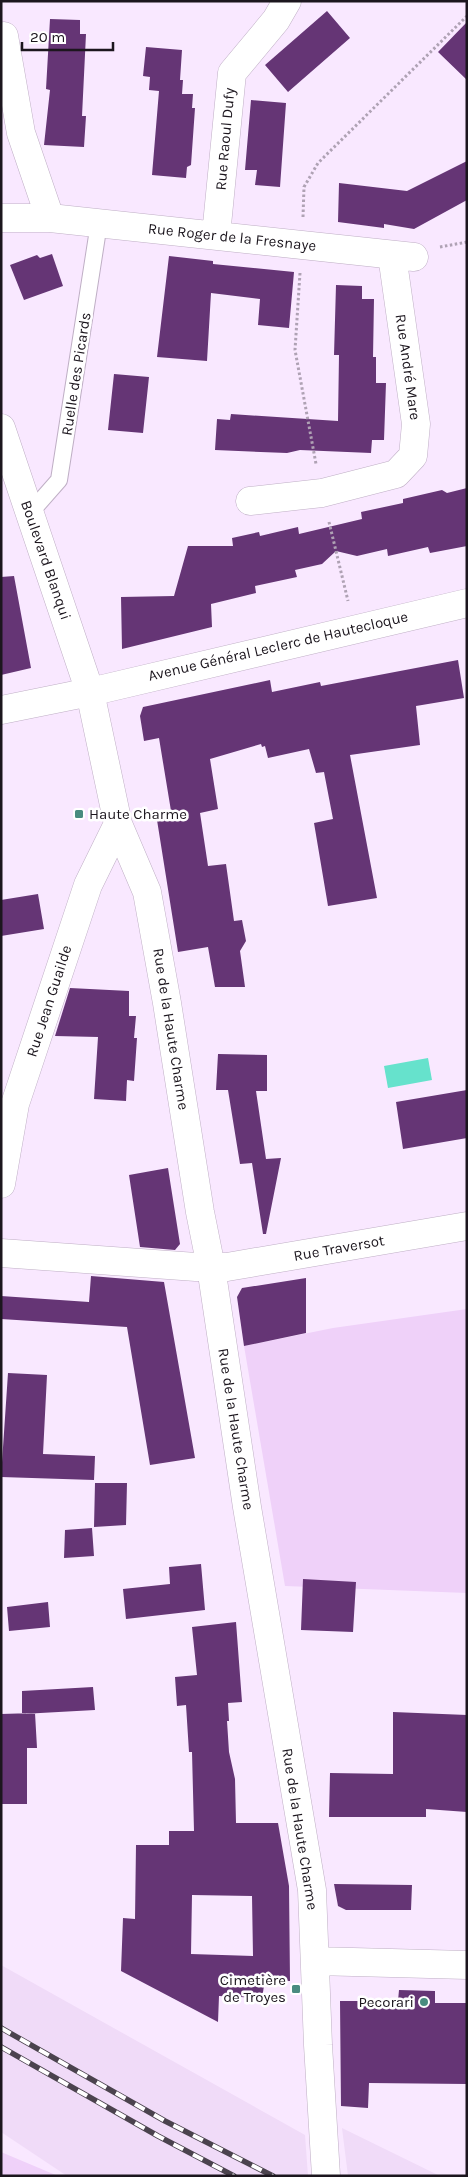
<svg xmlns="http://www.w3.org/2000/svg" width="468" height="2177" font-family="Karla,sans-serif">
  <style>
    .built { fill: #f0dbf8 }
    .green { fill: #efd1f9 }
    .water { fill: #66e2cc }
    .building { fill: #653575; fill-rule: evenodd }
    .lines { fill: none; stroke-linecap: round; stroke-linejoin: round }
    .lane-casing { stroke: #bfafc5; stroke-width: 18 }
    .street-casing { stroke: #bfafc5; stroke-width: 29 }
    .secondary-casing { stroke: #bfafc5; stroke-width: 29 }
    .path { stroke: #afa2b4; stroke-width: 3; stroke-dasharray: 2.5 2.5; stroke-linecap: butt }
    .lane { stroke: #fff; stroke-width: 16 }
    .street { stroke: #fff; stroke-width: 28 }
    .secondary { stroke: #fff; stroke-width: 28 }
    .rail-casing { stroke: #4b434e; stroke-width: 5.5 }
    .rail { stroke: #fff; stroke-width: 4; stroke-dasharray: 11; stroke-linecap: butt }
    .poi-dot { fill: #498c80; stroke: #fff; stroke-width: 2 }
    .labels { text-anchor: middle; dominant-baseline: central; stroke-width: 5; stroke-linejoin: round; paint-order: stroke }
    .street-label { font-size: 15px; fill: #1c161e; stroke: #fff }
    .poi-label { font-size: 15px; fill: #1c161e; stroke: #fff; text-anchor: end }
  </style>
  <rect width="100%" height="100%" fill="#f9e8ff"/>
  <path class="built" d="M 1,1965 L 305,2135 L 308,2176 L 67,2176 L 1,2132 Z
    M 342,2128 L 440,2176 L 348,2176 Z"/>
  <path class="green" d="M 467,1309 L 467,1593 L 285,1586 L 244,1346 L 333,1328 Z
    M 1,2152 L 58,2176 L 1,2176 Z"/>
  <path class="water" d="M 428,1058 L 432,1080 L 388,1088 L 384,1066 Z"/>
  <path class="building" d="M 327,11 L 350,38 L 288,92 L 265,65 Z
    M 50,19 L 80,20 L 80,34 L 86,34 L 82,116 L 86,116 L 84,147 L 44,145 L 50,90 L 46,89 Z
    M 467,22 L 467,80 L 438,52 Z
    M 146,47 L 182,50 L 180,80 L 183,80 L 182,94 L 193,94 L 192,108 L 195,108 L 191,165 L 187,167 L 186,178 L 152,175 L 159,91 L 149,90 L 150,77 L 143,76 Z
    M 251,100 L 286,103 L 280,187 L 255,185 L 257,170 L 245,170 Z
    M 467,161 L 467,200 L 414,229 L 384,224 L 384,228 L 338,222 L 339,183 L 407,191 Z
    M 52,254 L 63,286 L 24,300 L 10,265 L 37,255 L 40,258 Z
    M 169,256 L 213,261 L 213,264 L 294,272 L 289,328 L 258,325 L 260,299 L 211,293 L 207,361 L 157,357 Z
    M 336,285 L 362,286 L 362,299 L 374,299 L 373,357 L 376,357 L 376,383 L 386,383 L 384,440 L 372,440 L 371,453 L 300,450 L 287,453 L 215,450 L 217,419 L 230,420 L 231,414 L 338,421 L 339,355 L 334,355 Z
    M 114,374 L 149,377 L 143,433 L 108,430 Z
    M 467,488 L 467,546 L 430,553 L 428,547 L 388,556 L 387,549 L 357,556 L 336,551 L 322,564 L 295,570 L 297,577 L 255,586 L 256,593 L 211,604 L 212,627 L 122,649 L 121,597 L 174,596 L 188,546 L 233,546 L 232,538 L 259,532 L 260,536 L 298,527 L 299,534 L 362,519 L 361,512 L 403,503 L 403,499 L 442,490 L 447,493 Z
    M 14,576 L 31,668 L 1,675 L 1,577 Z
    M 458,660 L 464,698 L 416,706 L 420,745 L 350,755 L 377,898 L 328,906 L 314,823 L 333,819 L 324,772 L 316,773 L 309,749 L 268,758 L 265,746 L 262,747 L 261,744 L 210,759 L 218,809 L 200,813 L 208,866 L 226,864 L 234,921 L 242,920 L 246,941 L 240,951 L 245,987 L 215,987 L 208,947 L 178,952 L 157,820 L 172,817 L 159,738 L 144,741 L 140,716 L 143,707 L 270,680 L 272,692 L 320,682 L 321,686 Z
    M 38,894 L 44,929 L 1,936 L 1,900 Z
    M 70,988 L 129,991 L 129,1016 L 136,1016 L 134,1038 L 137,1038 L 134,1081 L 127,1080 L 126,1101 L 94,1099 L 98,1037 L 55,1036 Z
    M 218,1054 L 267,1055 L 267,1091 L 256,1091 L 266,1159 L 281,1158 L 266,1234 L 263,1234 L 252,1163 L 240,1164 L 228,1090 L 216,1090 Z
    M 467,1090 L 467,1138 L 403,1149 L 396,1102 Z
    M 168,1168 L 180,1244 L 175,1250 L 140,1247 L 129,1175 Z
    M 91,1276 L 164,1282 L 195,1458 L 150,1465 L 127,1327 L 1,1319 L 1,1296 L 89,1302 Z
    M 306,1278 L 306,1333 L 244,1346 L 237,1297 L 242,1288 Z
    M 8,1373 L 47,1375 L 43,1454 L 95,1456 L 94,1480 L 1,1477 Z
    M 95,1483 L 127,1483 L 126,1525 L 94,1527 Z
    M 92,1528 L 94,1556 L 64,1558 L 65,1530 Z
    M 201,1564 L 205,1610 L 126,1619 L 123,1589 L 170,1584 L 169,1567 Z
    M 303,1579 L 356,1582 L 353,1632 L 301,1630 Z
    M 48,1602 L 50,1627 L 9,1631 L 7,1607 Z
    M 236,1622 L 242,1702 L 228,1703 L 229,1721 L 227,1721 L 229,1752 L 235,1779 L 236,1823 L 278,1823 L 289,1886 L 290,1981 L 265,1980 L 262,1998 L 219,1996 L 218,2022 L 121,1971 L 123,1918 L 135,1919 L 136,1845 L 169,1845 L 169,1831 L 194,1831 L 192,1752 L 189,1752 L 186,1705 L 177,1706 L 175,1677 L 197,1675 L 192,1627 ZM 192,1895 L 252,1896 L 253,1956 L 191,1954 Z
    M 93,1687 L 95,1710 L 22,1714 L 22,1691 Z
    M 393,1712 L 467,1715 L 467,1812 L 426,1809 L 426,1817 L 329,1817 L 330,1773 L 393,1774 Z
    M 35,1713 L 37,1748 L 27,1748 L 27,1804 L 1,1804 L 1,1714 Z
    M 334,1884 L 412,1885 L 411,1910 L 346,1910 L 338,1906 Z
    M 399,1990 L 435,1991 L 435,2003 L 467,2003 L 467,2084 L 369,2083 L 368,2108 L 341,2106 L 340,2001 L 398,2001 Z"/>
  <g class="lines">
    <g class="lane-casing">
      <path id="lane" d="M 30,513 L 59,480 L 99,223"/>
    </g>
    <g class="street-casing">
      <path id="street" d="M 4,36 L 21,133 L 50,218
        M 1,218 L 50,218 L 414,257
        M 216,235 L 232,73 L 276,20 L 287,1
        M 250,501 L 322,493 L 396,474 L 413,456 L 416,424 L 392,255
        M 90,692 L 118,824 L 147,892 L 167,1003 L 200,1212 L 211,1267 L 247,1507 L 312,1890 L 318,2045 L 326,2176
        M 1,1184 L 15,1104 L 88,885 L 118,824
        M 1,1253 L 196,1267 L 227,1267 L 467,1226
        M 315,1961 L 467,1965"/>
    </g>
    <g class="secondary-casing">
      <path id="secondary" d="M 1,428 L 90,692
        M 1,710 L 90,692 L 467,603"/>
    </g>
    <path class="path" d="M 303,217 L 304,187 L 318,163 L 467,16
      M 440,247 L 467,242
      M 300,273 L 295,350 L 316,464
      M 329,522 L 348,601"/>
    <use href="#lane" class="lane"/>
    <use href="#street" class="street"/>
    <use href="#secondary" class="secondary"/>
    <g class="rail-casing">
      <path id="rail" d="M 1,2028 L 165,2121 L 273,2176
        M 1,2047 L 158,2136 L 234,2176"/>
    </g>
    <use href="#rail" class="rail"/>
  </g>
  <g class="poi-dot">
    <rect x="74" y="809" width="10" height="10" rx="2.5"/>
    <rect x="291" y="1984" width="10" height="10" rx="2.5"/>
    <circle cx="424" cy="2002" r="5"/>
  </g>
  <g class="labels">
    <g class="street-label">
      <text transform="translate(225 139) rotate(-85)">Rue Raoul Dufy</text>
      <text transform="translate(232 237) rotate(6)">Rue Roger de la Fresnaye</text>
      <text transform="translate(408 367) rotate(82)">Rue André Mare</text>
      <text transform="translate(76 374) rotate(-81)">Ruelle des Picards</text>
      <text transform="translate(46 560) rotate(71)">Boulevard Blanqui</text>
      <text transform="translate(278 646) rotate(-13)">Avenue Général Leclerc de Hautecloque</text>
      <text transform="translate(49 1001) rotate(-72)">Rue Jean Guailde</text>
      <text transform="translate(171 1029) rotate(81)">Rue de la Haute Charme</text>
      <text transform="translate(339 1248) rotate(-10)">Rue Traversot</text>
      <text transform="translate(236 1429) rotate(81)">Rue de la Haute Charme</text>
      <text transform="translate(300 1829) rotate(81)">Rue de la Haute Charme</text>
    </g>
    <g class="poi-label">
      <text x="89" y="814" text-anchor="start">Haute Charme</text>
      <text x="286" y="1980">Cimetière<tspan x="286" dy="17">de Troyes</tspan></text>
      <text x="414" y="2002">Pecorari</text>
    </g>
  </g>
  <rect width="468" height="2177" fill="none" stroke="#1c161e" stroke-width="5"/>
  <path d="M22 42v8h91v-8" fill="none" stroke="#1c161e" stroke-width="2.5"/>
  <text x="30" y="42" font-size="15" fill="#1c161e" stroke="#ffffff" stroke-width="4" paint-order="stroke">20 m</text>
</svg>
